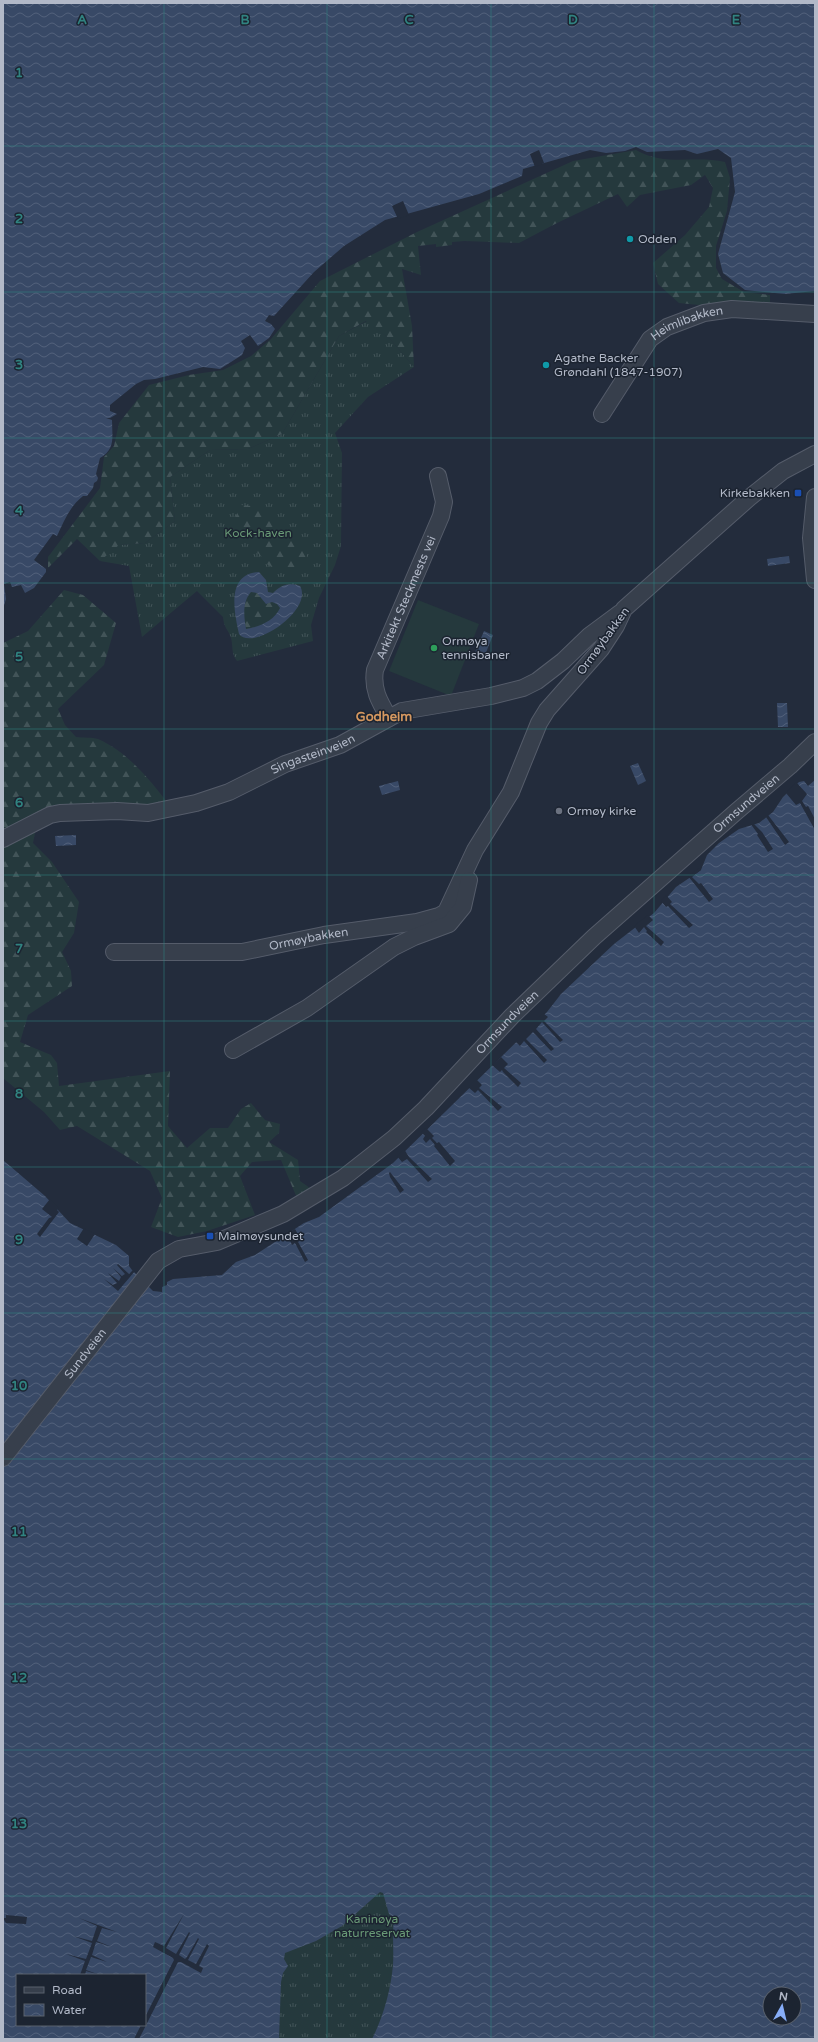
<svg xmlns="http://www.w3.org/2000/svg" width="818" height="2042" font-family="'Varela Round',sans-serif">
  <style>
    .grass { fill: url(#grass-tufts) }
    .forest { fill: url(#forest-firs) }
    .garden { fill: #25393d }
    .water { fill: url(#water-waves); fill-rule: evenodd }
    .pier { fill: #232c3c }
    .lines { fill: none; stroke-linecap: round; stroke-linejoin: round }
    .minor-casing { stroke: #555c6a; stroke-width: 18 }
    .minor { stroke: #373f4c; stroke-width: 16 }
    .grid { fill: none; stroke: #308380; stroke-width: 1; stroke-opacity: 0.55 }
    .culture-dot { fill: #0f9aa8; stroke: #1c2431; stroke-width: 1.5 }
    .transit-dot { fill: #1a4fb4; stroke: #1c2431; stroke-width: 1.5 }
    .leisure-dot { fill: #2e9e5b; stroke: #1c2431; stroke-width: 1.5 }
    .worship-dot { fill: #6b7280; stroke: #1c2431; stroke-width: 1.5 }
    .labels { text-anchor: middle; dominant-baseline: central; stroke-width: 3; stroke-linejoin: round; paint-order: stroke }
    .poi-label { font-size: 12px; fill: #b2b9c8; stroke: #1c2431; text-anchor: start }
    .street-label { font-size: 12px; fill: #b2b9c8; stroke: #1c2431 }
    .park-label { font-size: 12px; fill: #699976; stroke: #1c2431 }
    .neighbourhood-label { font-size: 13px; font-weight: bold; fill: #d59860; stroke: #1c2431 }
    .grid-label { font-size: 13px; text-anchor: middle; font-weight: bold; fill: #308380; stroke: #1c2431; stroke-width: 3; stroke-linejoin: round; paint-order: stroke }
  </style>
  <defs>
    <pattern id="grass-tufts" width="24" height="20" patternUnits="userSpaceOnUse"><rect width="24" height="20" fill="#25393d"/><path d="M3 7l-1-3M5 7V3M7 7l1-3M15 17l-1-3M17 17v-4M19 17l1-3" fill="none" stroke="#425458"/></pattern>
    <pattern id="forest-firs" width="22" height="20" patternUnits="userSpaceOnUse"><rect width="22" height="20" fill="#25393d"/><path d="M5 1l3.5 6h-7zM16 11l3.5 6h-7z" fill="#425458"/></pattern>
    <pattern id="water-waves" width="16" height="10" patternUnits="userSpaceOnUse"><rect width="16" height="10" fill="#384966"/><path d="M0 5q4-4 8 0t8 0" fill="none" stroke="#52617a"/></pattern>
  </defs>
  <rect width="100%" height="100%" fill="#232c3c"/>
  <path class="grass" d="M 367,321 L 391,340 L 414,367 L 368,397 L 335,433 L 342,453 L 341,546 L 335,565 L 319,598 L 311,625 L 313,641 L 237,661 C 230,652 234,645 230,635 C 226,627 224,627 223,617 L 197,591 L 142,637 L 129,566 L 100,561 L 118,545 L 145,543 L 175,521 L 170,477 L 210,450 L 248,449 L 282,434 L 339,336 Z
    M 351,1804 L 471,2039 L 176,2039 Z"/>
  <path class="forest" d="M 636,150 C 664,167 695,155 725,162 L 730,178 L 727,211 L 716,246 L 716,268 L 722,279 L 744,292 L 770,295 L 770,305 L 709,306 L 679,303 L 658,284 L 653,263 L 685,235 L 709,207 L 713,188 L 705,175 L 691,185 L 640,195 L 627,207 L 618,194 L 557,223 L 519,243 L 465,241 L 452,242 L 452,245 L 436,247 L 436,244 L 418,246 L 421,275 L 402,269 L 412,326 L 414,367 L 391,340 L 366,321 L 339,336 L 282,434 L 248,449 L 210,450 L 170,477 L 175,521 L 145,543 L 119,545 L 100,561 L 77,539 L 48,568 L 48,557 L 100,488 L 104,457 L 114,446 L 119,423 L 149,385 L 189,375 L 223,370 L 251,356 L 271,339 L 320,281 L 417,232 L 573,161 Z
    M 241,505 L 265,507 L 303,543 L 308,561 L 287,573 L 268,565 L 251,545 L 247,531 L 234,520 Z
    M 64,590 L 83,595 L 116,623 L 104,665 L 58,709 L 65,725 L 76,737 C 83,738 92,737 98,739 C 128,752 151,781 170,806 L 57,805 L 37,823 L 33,843 L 52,862 L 79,902 L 74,933 L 62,952 L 71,971 L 72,986 L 28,1015 L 20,1042 L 51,1055 L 57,1063 L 59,1086 L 170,1071 L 168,1126 L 187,1148 L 210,1128 L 228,1128 L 241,1109 L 251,1103 L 265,1120 L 280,1124 L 279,1133 L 269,1142 L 298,1160 L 300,1181 L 310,1188 L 297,1198 L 281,1160 L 252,1162 L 240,1176 L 255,1215 L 207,1231 L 178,1237 L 151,1227 L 162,1198 L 150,1171 L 77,1126 L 60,1130 L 44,1112 L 3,1078 L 3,643 L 28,631 Z
    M 251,592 C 259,593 276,601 280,608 C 274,621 259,627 246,629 C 244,616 241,602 251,592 Z"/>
  <path class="garden" d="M 418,600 L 479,624 L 451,696 L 389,671 Z"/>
  <path class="water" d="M 3,3 L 815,3 L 815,291 L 785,294 L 745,290 L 723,273 L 718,254 L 735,192 L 731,158 L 718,149 L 697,154 L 685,150 L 647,152 L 636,147 L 625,151 L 606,153 L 590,150 L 523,169 L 522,176 L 479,194 L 385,220 L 344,246 L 314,272 L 274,316 L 269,315 L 265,321 L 271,324 L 275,329 L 269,338 L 258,346 L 250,335 L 241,341 L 245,348 L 242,355 L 220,369 L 203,367 L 155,379 L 144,380 L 136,384 L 110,405 L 110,411 L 117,414 L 110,418 L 106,418 L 112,420 C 112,436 116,449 100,458 L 96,474 L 98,478 L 97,481 L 94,483 L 93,488 L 87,496 L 83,496 C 70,506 64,521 57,536 L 53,534 L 34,560 L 46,569 L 46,572 L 34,588 L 25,593 L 21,585 L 12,587 L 10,582 L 4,584 L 6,599 L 3,609 Z
    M 789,556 L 790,563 L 768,566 L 767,559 Z
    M 259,572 L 266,580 L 268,592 L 273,593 C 281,585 289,582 300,586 C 314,610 252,652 239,634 C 234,611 226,574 259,572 ZM 251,592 L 257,593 L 266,604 L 272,602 L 277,604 L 280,608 C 274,621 259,627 246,629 C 244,617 242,602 251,592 Z
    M 484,631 L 493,635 L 485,655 L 482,654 L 477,658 L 473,657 Z
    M 777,703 L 787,703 L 788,727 L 778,727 Z
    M 638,763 L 646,781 L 638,785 L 630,766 Z
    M 815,780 L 815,2039 L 372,2039 C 383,2018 391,1989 393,1965 C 394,1950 392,1935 394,1919 L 389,1914 L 383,1893 L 380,1892 L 342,1926 L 316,1941 L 285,1953 L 284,1959 L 288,1966 L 283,1973 L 281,1982 L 279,2039 L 3,2039 L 3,1160 L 45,1196 L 70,1223 L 116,1245 L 129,1256 L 129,1266 L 132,1270 L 153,1291 L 162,1292 L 162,1287 L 167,1285 L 167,1282 L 173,1279 L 222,1275 L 236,1262 L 255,1255 L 304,1223 L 319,1217 L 393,1163 L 547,1012 L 561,994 L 614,944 L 654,913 L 676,887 L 701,870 L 707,855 L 719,843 L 739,829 L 759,823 L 773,812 L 783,797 L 799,782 L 804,781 L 808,786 ZM 17,1975 L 145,1975 L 145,2025 L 17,2025 ZM 770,1994 L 794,1994 L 794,2018 L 770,2018 Z
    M 398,781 L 400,790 L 382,795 L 379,786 Z
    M 76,835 L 76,845 L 56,846 L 55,836 Z"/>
  <path class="pier" d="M 539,150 L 544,163 L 535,167 L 530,154 Z
    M 403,201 L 409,215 L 398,219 L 392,206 Z
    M 796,782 L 807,794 L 802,801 L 806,807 L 808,806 L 815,819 L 815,830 L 800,803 L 796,805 L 786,793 Z
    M 768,815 L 789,842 L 785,845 L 766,817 Z
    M 750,823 L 753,823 L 762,832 L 773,849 L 768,852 L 757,835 L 758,834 Z
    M 699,868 L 701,870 L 692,877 L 699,884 L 701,883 L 713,899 L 709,902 L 688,876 Z
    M 666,895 L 672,902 L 670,904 L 693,925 L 689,928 L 668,906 L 666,907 L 661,901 Z
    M 648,915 L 653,920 L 646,926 L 664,942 L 661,946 L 646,932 L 647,931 L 644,927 L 639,933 L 634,926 Z
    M 543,1013 L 548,1017 L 544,1021 L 563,1040 L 560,1042 L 542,1022 L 536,1029 L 554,1049 L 551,1051 L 533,1032 L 526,1039 L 547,1060 L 544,1063 L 524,1041 L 520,1046 L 515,1041 Z
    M 501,1057 L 508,1064 L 504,1068 L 521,1083 L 518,1087 L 503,1072 L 502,1070 L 500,1072 L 492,1065 Z
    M 476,1079 L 482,1085 L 479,1088 L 502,1107 L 498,1111 L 478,1090 L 475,1093 L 468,1087 Z
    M 426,1128 L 434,1136 L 432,1138 L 437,1143 L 439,1142 L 455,1161 L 450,1166 L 434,1146 L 435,1145 L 430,1139 L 426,1143 L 423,1139 L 425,1136 L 421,1132 Z
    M 404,1149 L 409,1157 L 432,1179 L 428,1182 L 407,1159 L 402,1162 L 397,1156 Z
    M 390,1172 L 404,1190 L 400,1193 L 390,1177 L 389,1173 Z
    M 50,1199 L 59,1208 L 57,1210 L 59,1212 L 40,1237 L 37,1234 L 49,1218 L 52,1217 L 42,1209 Z
    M 84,1228 L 95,1234 L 87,1246 L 77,1239 Z
    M 295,1229 L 301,1240 L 298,1242 L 308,1260 L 305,1262 L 295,1243 L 292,1245 L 287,1233 Z
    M 118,1264 L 129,1274 L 133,1270 L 135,1271 L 118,1291 L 104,1279 L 113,1285 L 117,1283 L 108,1273 L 119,1281 L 121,1277 L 113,1268 L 122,1276 L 125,1274 L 117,1265 Z
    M 184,1914 L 166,1948 L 176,1954 L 189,1932 L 190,1933 L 179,1955 L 185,1959 L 187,1957 L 198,1938 L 199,1939 L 188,1960 L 196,1964 L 207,1944 L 209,1946 L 199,1966 L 203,1968 L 201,1973 L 181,1962 L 178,1962 L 139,2039 L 134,2039 L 141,2025 L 145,2025 L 145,2017 L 174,1960 L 173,1958 L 153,1947 L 155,1942 L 164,1946 Z
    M 6,1915 L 27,1917 L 26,1924 L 6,1923 L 3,1918 L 6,1918 Z
    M 79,1918 L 117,1932 L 102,1928 L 97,1941 L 112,1947 L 96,1942 L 92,1955 L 107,1962 L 91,1957 L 86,1970 L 100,1975 L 86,1971 L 85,1975 L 80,1975 L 85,1961 L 66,1954 L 86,1959 L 92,1943 L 73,1936 L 92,1941 L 97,1926 Z"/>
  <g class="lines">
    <g class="minor-casing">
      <g id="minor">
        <path id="s1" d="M 602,414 L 650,339 L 667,327 L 704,313 L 732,309 L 815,314"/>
        <path d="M 815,497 L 811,538 L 815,580"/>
        <path id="s2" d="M 389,718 C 379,701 372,689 375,670 L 441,516 L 444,502 L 438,476"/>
        <path id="s3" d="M 3,839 L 50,815 L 60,813 L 117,811 L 148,813 L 196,803 L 229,792 L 285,764 L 340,745 L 402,711 L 491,696 L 523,688 L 537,681 L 563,661 L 589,636 L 620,613"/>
        <path id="s4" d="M 114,952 L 242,952 L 324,935 L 417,922 L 439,916 L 446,912 L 475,850 L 511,792 L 539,723 L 547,710 L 601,649 L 616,626 L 624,609 L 749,498 L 783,471 L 815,454"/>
        <path d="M 233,1050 L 307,1008 L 394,947 L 414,937 L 449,924 L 463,907 L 469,880"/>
        <path id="s5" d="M 3,1458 L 158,1261 L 179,1249 L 217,1242 L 283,1214 L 343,1178 L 394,1138 L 426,1108 L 512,1016 L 594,937 L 737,811 L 790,766 L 815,742"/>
      </g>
    </g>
    <use href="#minor" class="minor"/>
  </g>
  <path class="grid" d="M 164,3 L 164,2039M 327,3 L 327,2039M 491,3 L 491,2039M 654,3 L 654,2039M 3,146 L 815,146M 3,292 L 815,292M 3,438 L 815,438M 3,583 L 815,583M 3,729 L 815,729M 3,875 L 815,875M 3,1021 L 815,1021M 3,1167 L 815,1167M 3,1313 L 815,1313M 3,1459 L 815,1459M 3,1604 L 815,1604M 3,1750 L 815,1750M 3,1896 L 815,1896"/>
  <g class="culture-dot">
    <circle cx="630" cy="239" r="4"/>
    <circle cx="546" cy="365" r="4"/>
  </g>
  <g class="transit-dot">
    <rect x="794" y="489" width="8" height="8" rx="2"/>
    <rect x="206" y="1232" width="8" height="8" rx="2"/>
  </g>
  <circle class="leisure-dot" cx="434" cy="648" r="4"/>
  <circle class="worship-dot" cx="559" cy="811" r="4"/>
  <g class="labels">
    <g class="poi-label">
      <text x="638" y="239">Odden</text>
      <text x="554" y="358">Agathe Backer<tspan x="554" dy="14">Grøndahl (1847-1907)</tspan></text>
      <text x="790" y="493" text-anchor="end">Kirkebakken</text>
      <text x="442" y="641">Ormøya<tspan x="442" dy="14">tennisbaner</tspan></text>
      <text x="567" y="811">Ormøy kirke</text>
      <text x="218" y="1236">Malmøysundet</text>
    </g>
    <g class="street-label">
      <text stroke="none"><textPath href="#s1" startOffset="130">Heimlibakken</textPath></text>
      <text stroke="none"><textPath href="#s2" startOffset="130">Arkitekt Steckmests vei</textPath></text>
      <text transform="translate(603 641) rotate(-54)">Ormøybakken</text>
      <text stroke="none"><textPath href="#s3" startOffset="327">Singasteinveien</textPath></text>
      <text stroke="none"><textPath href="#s5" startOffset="1006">Ormsundveien</textPath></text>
      <text stroke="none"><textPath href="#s4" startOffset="196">Ormøybakken</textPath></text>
      <text stroke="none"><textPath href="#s5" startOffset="682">Ormsundveien</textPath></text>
      <text stroke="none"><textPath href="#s5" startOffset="133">Sundveien</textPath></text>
    </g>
    <g class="park-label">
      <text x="258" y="533">Kock-haven</text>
      <text x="372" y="1919">Kaninøya<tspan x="372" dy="14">naturreservat</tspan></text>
    </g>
    <g class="neighbourhood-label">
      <text x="384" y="717">Godheim</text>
    </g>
  </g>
  <g class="grid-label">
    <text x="82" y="24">A</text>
    <text x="245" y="24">B</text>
    <text x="409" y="24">C</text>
    <text x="573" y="24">D</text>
    <text x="736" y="24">E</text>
    <text x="19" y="77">1</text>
    <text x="19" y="223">2</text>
    <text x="19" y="369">3</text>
    <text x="19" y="515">4</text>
    <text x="19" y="661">5</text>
    <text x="19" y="807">6</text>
    <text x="19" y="953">7</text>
    <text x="19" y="1098">8</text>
    <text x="19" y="1244">9</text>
    <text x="19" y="1390">10</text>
    <text x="19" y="1536">11</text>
    <text x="19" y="1682">12</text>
    <text x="19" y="1828">13</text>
  </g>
  <rect width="818" height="2042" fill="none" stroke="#b2b9c8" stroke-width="8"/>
  <rect x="16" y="1974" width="130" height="52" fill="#1c2431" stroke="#58606d"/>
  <rect x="24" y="1987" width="20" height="6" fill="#373f4c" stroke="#58606d"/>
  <text x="52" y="1994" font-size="12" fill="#b2b9c8">Road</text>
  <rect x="24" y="2004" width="20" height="12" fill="url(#water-waves)" stroke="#58606d"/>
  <text x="52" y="2014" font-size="12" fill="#b2b9c8">Water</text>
  <g transform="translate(782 2006) rotate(8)"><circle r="19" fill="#1c2431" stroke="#58606d"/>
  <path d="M0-3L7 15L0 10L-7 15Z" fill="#87adf8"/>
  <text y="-6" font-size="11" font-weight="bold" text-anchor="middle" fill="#b2b9c8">N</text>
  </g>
</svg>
